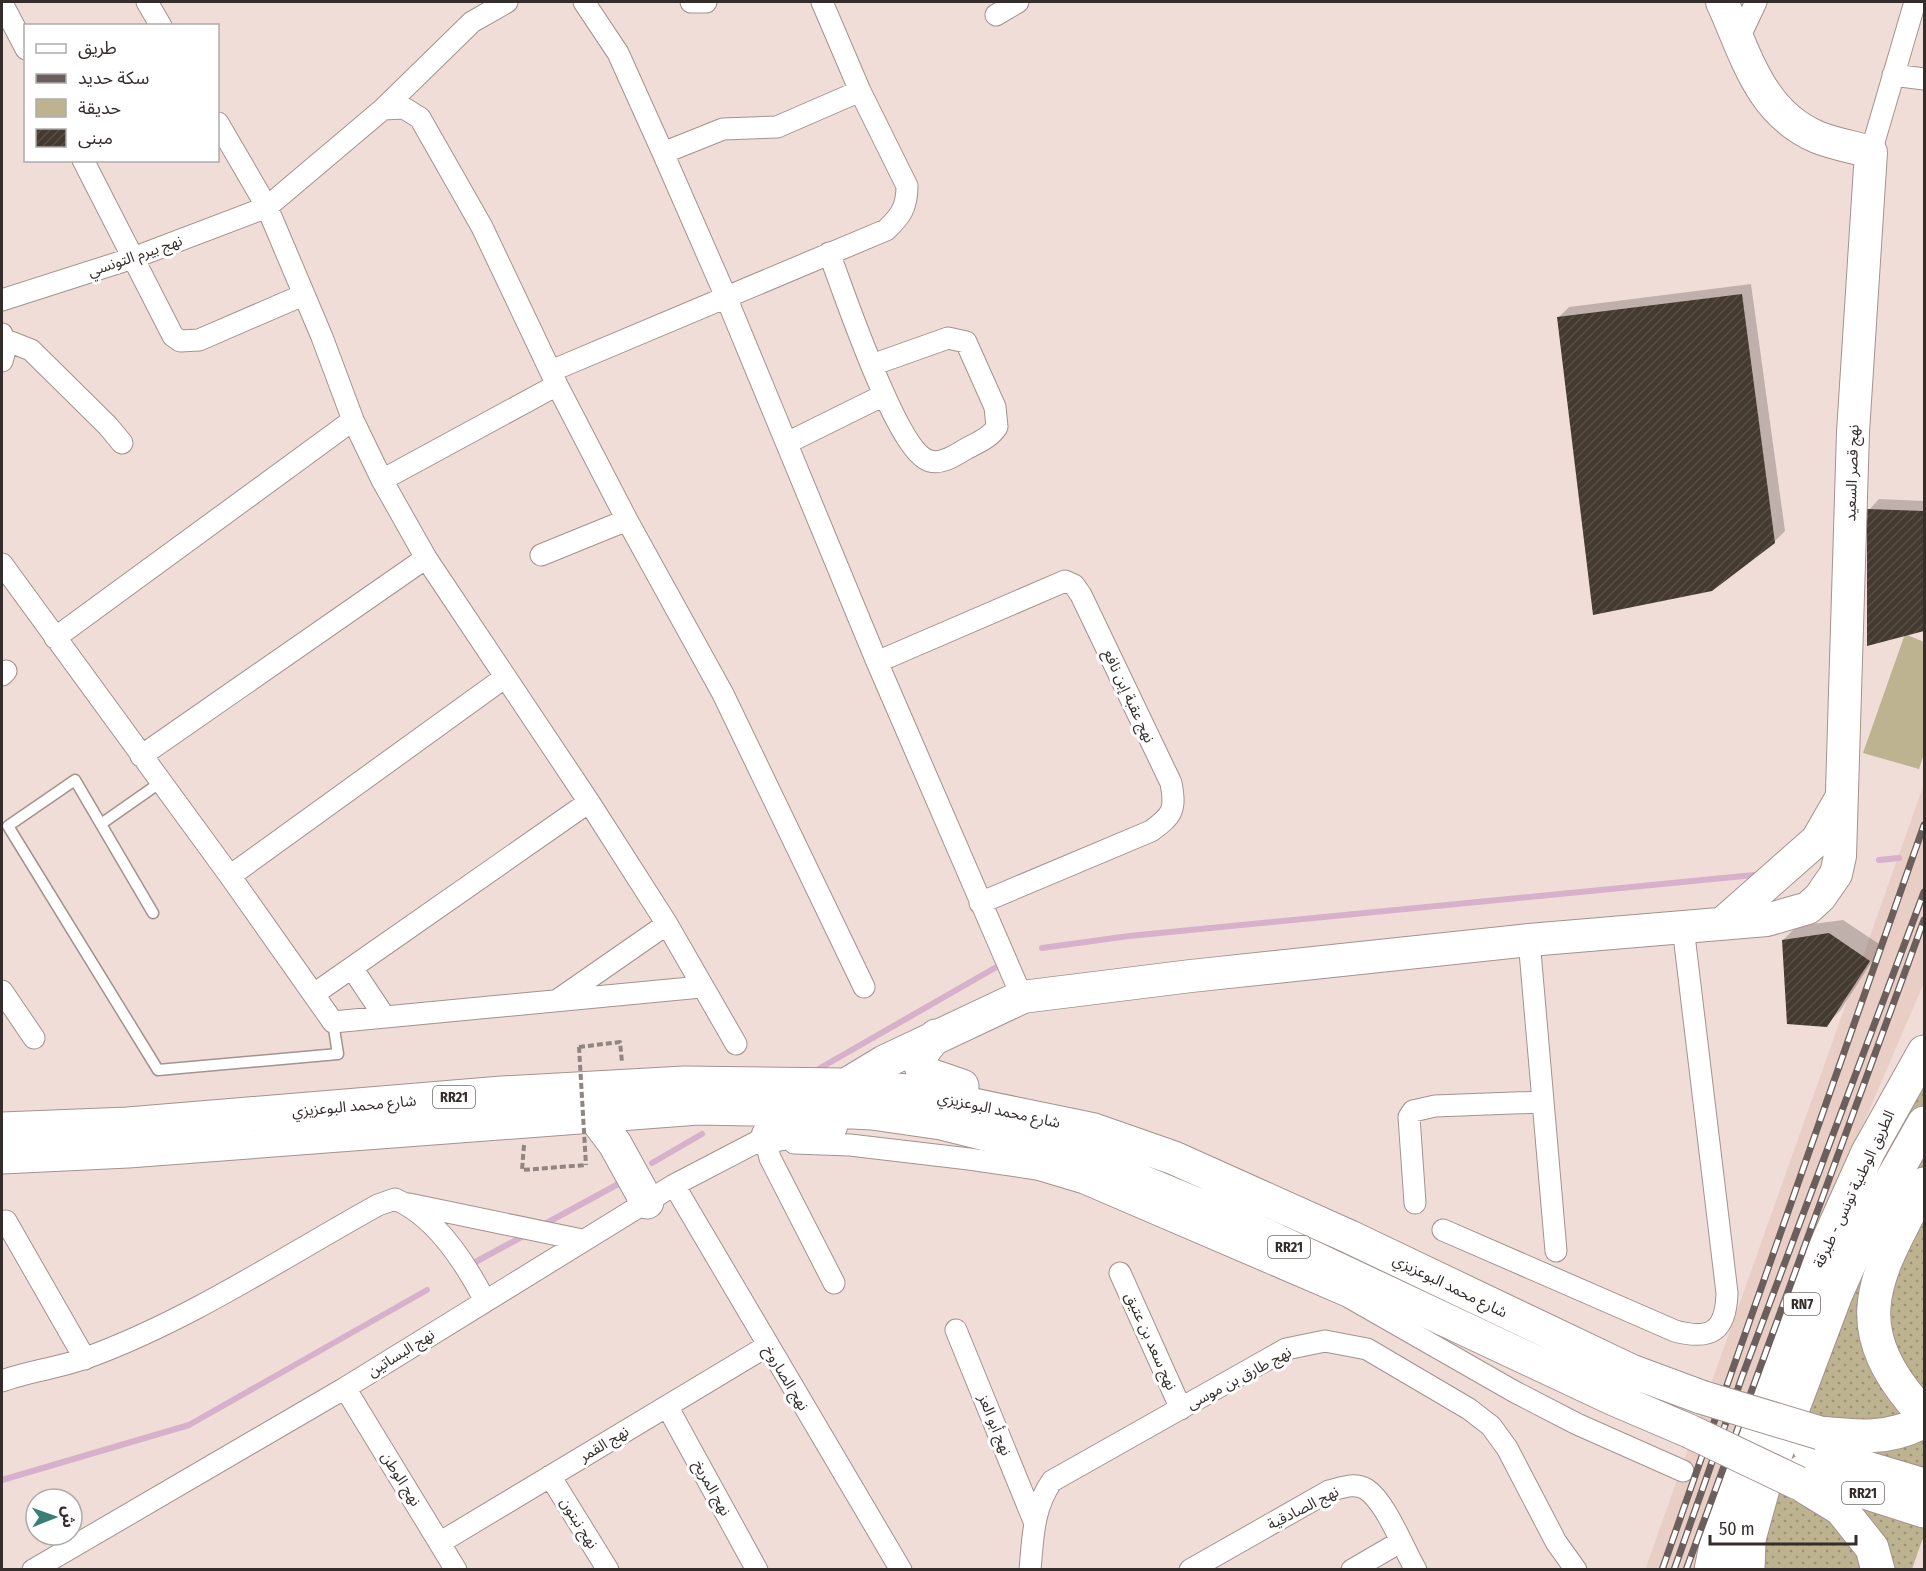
<svg xmlns="http://www.w3.org/2000/svg" width="1926" height="1571" font-family="'Fira Sans Condensed','Noto Sans Arabic',sans-serif">
  <style>
    .built { fill: #e9cec6 }
    .grass { fill: url(#grass-dots) }
    .park { fill: #bdb391 }
    .shadow { fill: #0003 }
    .lines { fill: none; stroke-linecap: round; stroke-linejoin: round }
    .stream { stroke: #d7b1cb; stroke-width: 6 }
    .building { fill: url(#building-hatch) }
    .lane-casing { stroke: #a4928d; stroke-width: 13 }
    .street-casing { stroke: #a4928d; stroke-width: 23 }
    .secondary-casing { stroke: #a4928d; stroke-width: 34 }
    .primary-casing { stroke: #a4928d; stroke-width: 35 }
    .highway-casing { stroke: #a4928d; stroke-width: 35 }
    .path { stroke: #918481; stroke-width: 4; stroke-dasharray: 6 3; stroke-linecap: butt }
    .lane { stroke: #fff; stroke-width: 10 }
    .street { stroke: #fff; stroke-width: 21 }
    .secondary { stroke: #fff; stroke-width: 32 }
    .primary { stroke: #fff; stroke-width: 33 }
    .highway { stroke: #fff; stroke-width: 33 }
    .rail-casing { stroke: #6a5f5c; stroke-width: 7 }
    .rail { stroke: #fff; stroke-width: 4.5; stroke-dasharray: 14; stroke-linecap: butt }
    .highway-bridge-casing { stroke: #a4928d; stroke-width: 35; stroke-linecap: butt }
    .path-bridge { stroke: #918481; stroke-width: 4; stroke-dasharray: 6 3; stroke-linecap: butt }
    .highway-bridge { stroke: #fff; stroke-width: 33 }
    .labels { text-anchor: middle; dominant-baseline: central; stroke-width: 6; stroke-linejoin: round; paint-order: stroke }
    .shield { fill: #fff; stroke: #716c6b; stroke-width: 1.5 }
    .shield-label { font-size: 14px; font-weight: bold; fill: #342d2b }
    .street-label { font-size: 15px; fill: #342d2b; stroke: #fff }
  </style>
  <defs>
    <pattern id="grass-dots" width="8" height="8" patternUnits="userSpaceOnUse" patternTransform="scale(1.5)"><rect width="8" height="8" fill="#bdb391"/><path d="M2 2h.1M6 6h.1" fill="none" stroke="#9a9277" stroke-width="1.8" stroke-linecap="round"/></pattern>
    <pattern id="building-hatch" width="6" height="6" patternUnits="userSpaceOnUse" patternTransform="scale(1.5)"><rect width="6" height="6" fill="#443a30"/><path d="M-1 1l2-2M0 6l6-6M5 7l2-2" fill="none" stroke="#574e45"/></pattern>
  </defs>
  <rect width="100%" height="100%" fill="#f0ddd8"/>
  <path class="built" d="M 1924,784 L 1924,983 L 1837,1185 L 1760,1383 L 1693,1569 L 1645,1570 Z"/>
  <path class="grass" d="M 1924,1077 L 1924,1535 L 1912,1569 L 1693,1570 L 1760,1382 L 1858,1205 Z"/>
  <path class="park" d="M 1905,634 L 1924,642 L 1924,754 L 1919,769 L 1863,753 Z"/>
  <path class="shadow" d="M 1751,284 L 1785,531 L 1774,542 L 1559,317 L 1569,307 Z
    M 1879,499 L 1924,501 L 1924,629 L 1868,644 L 1869,510 Z
    M 1843,920 L 1882,946 L 1840,1011 L 1826,1025 L 1783,940 L 1797,926 Z"/>
  <g class="lines">
    <path class="stream" d="M 1879,860 L 1899,858
      M 1042,948 L 1129,936 L 1754,875
      M 815,1071 L 1000,965
      M 652,1163 L 702,1134
      M 541,1226 L 622,1182
      M 470,1265 L 527,1234
      M 2,1480 L 189,1425 L 427,1290"/>
  </g>
  <path class="building" d="M 1742,294 L 1775,543 L 1712,591 L 1593,615 L 1557,317 Z
    M 1867,509 L 1924,511 L 1924,631 L 1867,646 Z
    M 1829,933 L 1870,961 L 1827,1027 L 1787,1024 L 1782,940 Z"/>
  <g class="lines">
    <g class="lane-casing">
      <path id="lane" d="M 101,824 L 161,782
        M 153,913 L 75,780 L 8,826 L 158,1070 L 338,1054 L 333,1022"/>
    </g>
    <g class="street-casing">
      <path id="street" d="M 147,2 L 161,26
        M 584,2 L 618,53 L 663,153 L 726,297 L 877,662 L 1022,997
        M 691,2 L 706,2
        M 2,3 L 26,49
        M 996,15 L 1018,2
        M 1739,38 L 1756,2
        M 1893,75 L 1924,79
        M 383,109 L 404,108 L 420,118 L 482,227 L 557,385 L 627,520 L 723,694 L 864,987
        M 218,123 L 267,207 L 322,337 L 353,420 L 382,480 L 426,558 L 589,802 L 667,924 L 736,1044
        M 1871,152 L 1915,2
        M 663,153 L 723,129 L 777,127 L 860,91
        M 83,160 L 173,336 L 180,341 L 199,340 L 303,295
        M 829,253 C 843,289 897,453 930,461 C 942,464 954,456 964,450 C 976,443 989,439 997,427 L 995,407 L 966,342 L 948,338 L 872,365
        M 2,300 L 133,258 L 267,207 L 383,109 L 472,22 L 507,2
        M 2,334 L 6,347 L 2,361
        M 3,339 L 31,350 L 108,426 L 122,443
        M 551,371 L 886,230 C 901,216 907,207 907,186 L 860,91 L 822,2
        M 787,443 L 884,395
        M 382,480 L 557,385
        M 541,555 L 627,520
        M 2,564 L 230,876 L 333,1022 L 701,987
        M 55,638 L 353,420
        M 877,662 L 1065,581 L 1074,585 L 1081,595 L 1171,783 C 1176,810 1173,815 1151,831 L 980,903
        M 2,675 L 6,671
        M 141,756 L 426,558
        M 230,876 L 504,678
        M 1529,940 L 1556,1251
        M 352,968 L 384,1016
        M 2,991 L 34,1038
        M 314,994 L 589,802
        M 559,999 L 667,924
        M 766,1142 L 770,1158 L 834,1283
        M 794,1143 L 850,1145 L 969,1159 L 1037,1169 L 1084,1183 L 1347,1296 L 1515,1392 L 1577,1424 L 1683,1471
        M 674,1185 L 901,1570
        M 1415,1203 L 1409,1117 L 1413,1111 L 1435,1106 L 1542,1102
        M 409,1204 L 582,1240
        M 6,1221 L 85,1359
        M 1443,1230 L 1675,1331 C 1712,1341 1726,1330 1727,1293 L 1683,927
        M 1120,1273 L 1181,1409
        M 956,1330 L 1034,1521
        M 2,1381 C 29,1371 59,1368 86,1358 C 190,1320 282,1258 378,1205 L 395,1199 C 435,1216 466,1264 485,1301
        M 345,1388 L 456,1570
        M 667,1406 L 757,1570
        M 550,1476 L 608,1570
        M 441,1542 L 767,1346
        M 33,1570 L 345,1388 L 674,1185 L 768,1136
        M 1030,1570 C 1033,1537 1033,1508 1052,1481 L 1286,1349 L 1325,1341 L 1367,1349 L 1469,1409 L 1491,1426 L 1507,1448 L 1556,1542 L 1576,1570
        M 1190,1570 L 1329,1491 C 1341,1488 1354,1482 1366,1489 C 1386,1502 1403,1548 1416,1570
        M 1352,1570 L 1400,1542"/>
    </g>
    <g class="secondary-casing">
      <path id="secondary" d="M 1724,922 L 1817,840 L 1840,800
        M 1022,997 L 1191,976 L 1529,940 L 1767,920 L 1808,908 L 1820,897 L 1836,874 L 1840,856 L 1853,432 L 1871,152 C 1853,147 1834,144 1817,137 C 1759,112 1746,54 1722,2"/>
    </g>
    <g class="primary-casing">
      <path id="primary" d="M 1741,1568 L 1764,1485 L 1836,1294 L 1869,1220 L 1924,1123
        M 1711,1570 L 1718,1535 L 1734,1485 L 1811,1279 L 1868,1152 L 1924,1052"/>
    </g>
    <g class="highway-casing">
      <path id="highway" d="M 936,1036 C 925,1049 915,1057 924,1073 L 962,1086
        M 846,1085 L 884,1062 L 1022,997
        M 594,1116 L 615,1144 L 647,1202
        M 2,1129 L 128,1124 L 502,1093 L 684,1083 L 846,1085 L 906,1091 L 1094,1130 L 1174,1158 L 1350,1237 L 1631,1371 L 1701,1397
        M 768,1136 L 831,1125
        M 2,1157 L 128,1151 L 698,1108 L 814,1110 L 872,1113 L 941,1123 L 1087,1159 L 1220,1214 L 1614,1399 L 1689,1431
        M 1924,1184 C 1875,1278 1841,1325 1924,1415
        M 1820,1433 C 1857,1437 1891,1440 1924,1421
        M 1809,1447 L 1857,1465 L 1924,1485
        M 1802,1472 L 1924,1511
        M 1805,1487 L 1841,1509 L 1872,1548 L 1878,1570
        M 1748,1570 L 1749,1541"/>
    </g>
    <path class="path" d="M 579,1047 L 620,1042 L 622,1062
      M 524,1145 L 522,1170 L 586,1165"/>
    <use href="#lane" class="lane"/>
    <use href="#street" class="street"/>
    <use href="#secondary" class="secondary"/>
    <use href="#primary" class="primary"/>
    <use href="#highway" class="highway"/>
    <g class="rail-casing">
      <path id="rail" d="M 1662,1570 L 1924,825
        M 1674,1570 L 1742,1377 L 1924,892
        M 1686,1570 L 1924,920"/>
    </g>
    <use href="#rail" class="rail"/>
    <g class="highway-bridge-casing">
      <path id="highway-bridge" d="M 1701,1397 L 1820,1433
        M 1689,1431 L 1798,1483"/>
    </g>
    <path class="path-bridge" d="M 579,1047 L 586,1165"/>
    <use href="#highway-bridge" class="highway-bridge"/>
  </g>
  <g class="labels">
    <g class="shield">
      <rect x="433" y="1086" width="42" height="22" rx="4.5"/>
      <rect x="1268" y="1236" width="42" height="22" rx="4.5"/>
      <rect x="1784" y="1293" width="36" height="22" rx="4.5"/>
      <rect x="1842" y="1482" width="42" height="22" rx="4.5"/>
    </g>
    <g class="shield-label">
      <text x="454" y="1097">RR21</text>
      <text x="1289" y="1247">RR21</text>
      <text x="1802" y="1304">RN7</text>
      <text x="1863" y="1493">RR21</text>
    </g>
    <g class="street-label">
      <text transform="translate(135 256) rotate(-19)">نهج بيرم التونسي</text>
      <text transform="translate(1852 473) rotate(-88)">نهج قصر السعيد</text>
      <text transform="translate(1129 696) rotate(65)">نهج عقبة إبن نافع</text>
      <text transform="translate(354 1106) rotate(-5)">شارع محمد البوعزيزي</text>
      <text transform="translate(999 1110) rotate(12)">شارع محمد البوعزيزي</text>
      <text transform="translate(1854 1189) rotate(-65)">الطريق الوطنية تونس - طبرقة</text>
      <text transform="translate(1450 1286) rotate(26)">شارع محمد البوعزيزي</text>
      <text transform="translate(1151 1341) rotate(66)">نهج سعد بن عتيق</text>
      <text transform="translate(401 1353) rotate(-32)">نهج البساتين</text>
      <text transform="translate(786 1378) rotate(59)">نهج الصاروخ</text>
      <text transform="translate(1239 1378) rotate(-28)">نهج طارق بن موسى</text>
      <text transform="translate(995 1425) rotate(68)">نهج أبو العز</text>
      <text transform="translate(604 1444) rotate(-31)">نهج القمر</text>
      <text transform="translate(401 1479) rotate(58)">نهج الوطن</text>
      <text transform="translate(712 1488) rotate(61)">نهج المريخ</text>
      <text transform="translate(1303 1508) rotate(-27)">نهج الصادقية</text>
      <text transform="translate(579 1523) rotate(58)">نهج نبتون</text>
    </g>
  </g>
  <rect width="1926" height="1571" fill="none" stroke="#342d2b" stroke-width="6"/>
  <rect x="24" y="24" width="195" height="138" fill="#ffffff" stroke="#aeabaa" stroke-width="1.5"/>
  <rect x="36" y="44" width="30" height="9" fill="#ffffff" stroke="#aeabaa" stroke-width="1.5"/>
  <text x="78" y="54" font-size="18" fill="#342d2b">طريق</text>
  <rect x="36" y="74" width="30" height="9" fill="#6a5f5c" stroke="#aeabaa" stroke-width="1.5"/>
  <text x="78" y="84" font-size="18" fill="#342d2b">سكة حديد</text>
  <rect x="36" y="99" width="30" height="18" fill="#bdb391" stroke="#aeabaa" stroke-width="1.5"/>
  <text x="78" y="114" font-size="18" fill="#342d2b">حديقة</text>
  <rect x="36" y="129" width="30" height="18" fill="url(#building-hatch)" stroke="#aeabaa" stroke-width="1.5"/>
  <text x="78" y="144" font-size="18" fill="#342d2b">مبنى</text>
  <g transform="translate(54 1517) rotate(89)"><circle r="28" fill="#ffffff" stroke="#aeabaa" stroke-width="1.5"/>
  <path d="M0-4.5L10 22L0 15L-10 22Z" fill="#3a7f74"/>
  <text y="-9" font-size="16" font-weight="bold" text-anchor="middle" fill="#342d2b">ش</text>
  </g>
  <path d="M1710 1535v9h146v-9" fill="none" stroke="#342d2b" stroke-width="3"/>
  <text x="1719" y="1535" font-size="18" fill="#342d2b" stroke="#ffffff" stroke-width="4.5" paint-order="stroke">50 m</text>
</svg>
